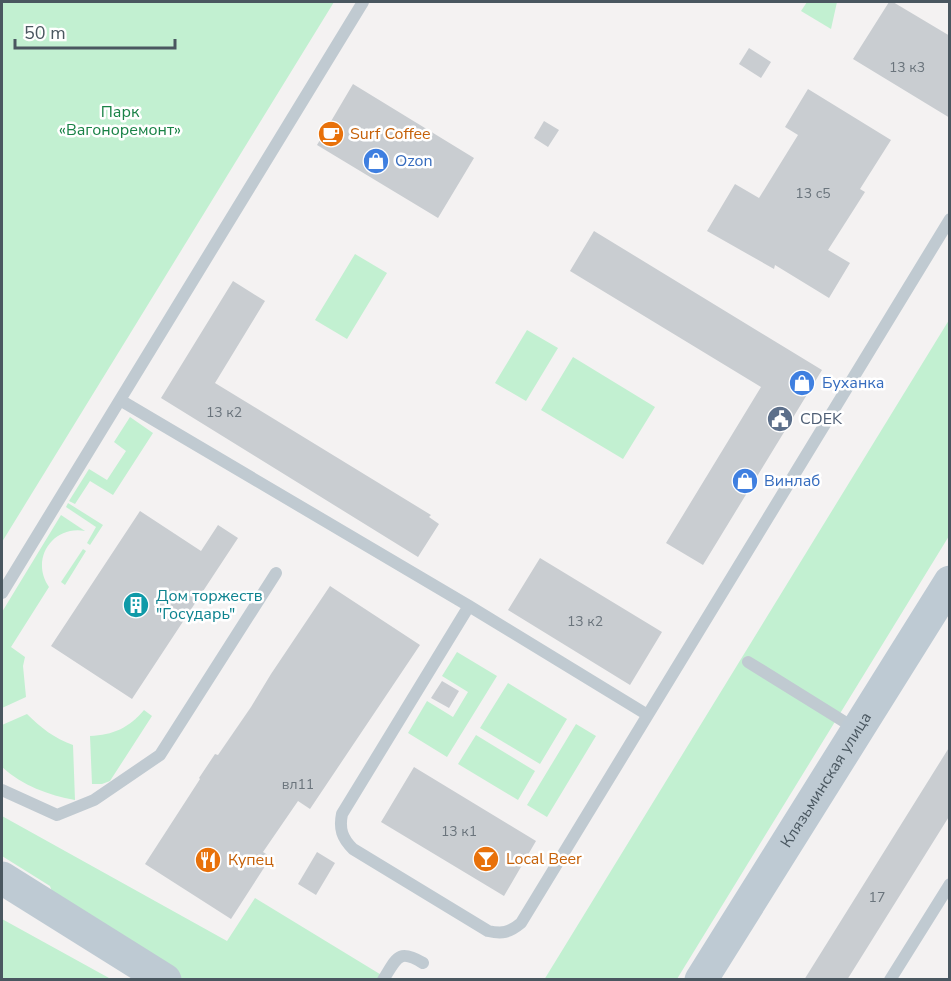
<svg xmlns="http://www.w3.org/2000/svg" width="951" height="981" font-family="'Nunito Sans',sans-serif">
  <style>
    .green { fill: #c2f0d1 }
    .building { fill: #c9cdd1 }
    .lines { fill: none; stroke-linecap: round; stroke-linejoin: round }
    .lane { stroke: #c0cad1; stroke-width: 12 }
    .secondary { stroke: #becad3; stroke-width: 33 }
    .labels { text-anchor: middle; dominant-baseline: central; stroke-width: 5; stroke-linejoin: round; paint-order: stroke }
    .number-label { font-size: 14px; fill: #6a747c }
    .park-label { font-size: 16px; fill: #198246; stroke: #fff }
    .food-label { font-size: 16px; fill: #c56008; stroke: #fff; text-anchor: start }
    .shop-label { font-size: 16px; fill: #366cbe; stroke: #fff; text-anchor: start }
    .service-label { font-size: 16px; fill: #4e5e75; stroke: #fff; text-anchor: start }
    .culture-label { font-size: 16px; fill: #0d838f; stroke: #fff; text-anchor: start }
    .street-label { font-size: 16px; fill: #4a5760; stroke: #fff }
  </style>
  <rect width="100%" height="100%" fill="#f4f2f2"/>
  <path class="green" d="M 2,2 L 334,2 L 2,542 Z
    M 807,2 L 837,2 L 831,29 L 801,11 Z
    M 355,254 L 387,273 L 347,339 L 315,320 Z
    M 949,320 L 949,536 L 677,979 L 544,980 Z
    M 527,330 L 558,348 L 526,401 L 495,383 Z
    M 573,357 L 655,407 L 623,459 L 541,410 Z
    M 130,417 L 153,433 L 113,495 L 90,481 L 75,504 L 69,501 L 89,469 L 107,480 L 126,451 L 114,442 Z
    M 68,503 L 103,525 L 90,545 L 87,543 L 96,527 L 66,507 Z
    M 61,515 L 85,531 C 52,525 30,560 49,587 L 11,647 L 25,657 L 23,666 L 26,697 L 2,708 L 2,612 Z
    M 83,549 L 86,551 L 65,585 L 61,582 Z
    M 457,652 L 497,676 L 447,757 L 408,733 L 427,701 L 453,717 L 468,692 L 442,676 Z
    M 508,683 L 567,719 L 540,764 L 480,728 Z
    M 144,710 L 152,716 L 110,781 L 102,784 L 92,784 L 90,736 C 113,735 129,728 144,710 Z
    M 27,714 C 41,728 54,738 73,745 L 75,800 C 48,795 23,786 2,767 L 2,725 Z
    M 576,724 L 596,736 L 547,817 L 527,805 Z
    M 476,735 L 535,771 L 518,800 L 458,764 Z
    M 2,816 L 227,941 L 255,898 L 388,979 L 182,979 L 56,904 L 50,886 L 2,856 Z
    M 2,919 L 109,978 L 112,979 L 2,979 Z"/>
  <path class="building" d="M 889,2 L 893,2 L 950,36 L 950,118 L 853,59 Z
    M 749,48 L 771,62 L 761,78 L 739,64 Z
    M 353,84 L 474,158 L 438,218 L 317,145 Z
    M 808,89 L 891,140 L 860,189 L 865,192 L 828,250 L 850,263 L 829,298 L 775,265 L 774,269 L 707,231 L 735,184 L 759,198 L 798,135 L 785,127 Z
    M 544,121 L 559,130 L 548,147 L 534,138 Z
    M 594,231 L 822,370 L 703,565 L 666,543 L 761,387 L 570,271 Z
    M 233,281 L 265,301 L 215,383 L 431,515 L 429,517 L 439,524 L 418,557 L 161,398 Z
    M 140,511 L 201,551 L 218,525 L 238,538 L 132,699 L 51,646 Z
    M 540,558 L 662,632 L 630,685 L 508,610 Z
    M 330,586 L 420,645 L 310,809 L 298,801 L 263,852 L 271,857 L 231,919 L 145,864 L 200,779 L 199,778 L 215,754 L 218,755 L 251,707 L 271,674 Z
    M 442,681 L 459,691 L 449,708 L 431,698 Z
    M 950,746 L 950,815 L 847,980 L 804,980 Z
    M 414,767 L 536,841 L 504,896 L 381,822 Z
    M 317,852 L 335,863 L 316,895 L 298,884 Z"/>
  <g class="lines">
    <path class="lane" d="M 120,400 L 469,606 L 646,714
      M 2,593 L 363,2
      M 469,606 L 342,814 C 339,829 342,838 353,849 L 488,931 C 502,934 509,933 521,923 L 950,219
      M 748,662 L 856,729
      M 2,790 L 57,815 L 94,800 L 160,755 L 276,573
      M 383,980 C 397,958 398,948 423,963
      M 890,980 L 950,884"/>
    <g class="secondary">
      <path d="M 2,878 L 165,980"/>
      <path id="s1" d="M 701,980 L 950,582"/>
    </g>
  </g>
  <defs>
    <g id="cafe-disc" transform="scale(1.35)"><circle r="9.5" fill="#e8710a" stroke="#fff"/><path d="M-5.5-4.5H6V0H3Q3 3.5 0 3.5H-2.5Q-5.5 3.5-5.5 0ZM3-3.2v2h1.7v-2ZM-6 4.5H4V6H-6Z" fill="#fff"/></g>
    <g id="shop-disc" transform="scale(1.35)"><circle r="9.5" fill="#3f7fe0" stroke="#fff"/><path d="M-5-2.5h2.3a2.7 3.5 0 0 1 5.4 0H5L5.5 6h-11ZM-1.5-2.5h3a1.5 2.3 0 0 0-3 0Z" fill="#fff"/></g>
    <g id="civic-disc" transform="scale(1.35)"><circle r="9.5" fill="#5c6f8a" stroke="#fff"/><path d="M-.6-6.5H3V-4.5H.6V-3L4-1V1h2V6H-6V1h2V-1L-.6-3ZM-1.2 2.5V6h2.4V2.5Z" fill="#fff"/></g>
    <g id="building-disc" transform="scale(1.35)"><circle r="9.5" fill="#0f9aa8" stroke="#fff"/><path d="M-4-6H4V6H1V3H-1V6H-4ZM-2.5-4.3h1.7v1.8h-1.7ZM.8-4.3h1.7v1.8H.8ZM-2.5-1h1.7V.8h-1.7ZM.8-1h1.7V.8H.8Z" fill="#fff"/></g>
    <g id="bar-disc" transform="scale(1.35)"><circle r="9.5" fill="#e8710a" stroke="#fff"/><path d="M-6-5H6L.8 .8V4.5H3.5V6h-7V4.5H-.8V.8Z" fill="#fff"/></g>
    <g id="restaurant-disc" transform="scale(1.35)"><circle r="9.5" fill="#e8710a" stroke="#fff"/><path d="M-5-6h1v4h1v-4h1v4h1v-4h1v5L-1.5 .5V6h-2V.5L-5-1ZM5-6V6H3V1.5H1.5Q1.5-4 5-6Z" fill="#fff"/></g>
  </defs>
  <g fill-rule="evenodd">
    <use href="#cafe-disc" x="331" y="134"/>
    <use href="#shop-disc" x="376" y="161"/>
    <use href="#shop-disc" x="802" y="383"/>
    <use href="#civic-disc" x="780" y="419"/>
    <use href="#shop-disc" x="745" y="481"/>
    <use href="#building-disc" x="136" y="605"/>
    <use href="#bar-disc" x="486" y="859"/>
    <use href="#restaurant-disc" x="208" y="860"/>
  </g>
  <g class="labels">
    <g class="number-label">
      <text x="907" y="67">13 к3</text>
      <text x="813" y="193">13 с5</text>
      <text x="224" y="412">13 к2</text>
      <text x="585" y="621">13 к2</text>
      <text x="298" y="784">вл11</text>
      <text x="459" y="831">13 к1</text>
      <text x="877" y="897">17</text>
    </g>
    <g class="park-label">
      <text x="120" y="112">Парк<tspan x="120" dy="18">«Вагоноремонт»</tspan></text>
    </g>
    <g class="food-label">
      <text x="350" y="134">Surf Coffee</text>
      <text x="506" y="859">Local Beer</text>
      <text x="228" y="860">Купец</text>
    </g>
    <g class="shop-label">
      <text x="395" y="161">Ozon</text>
      <text x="822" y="383">Буханка</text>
      <text x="764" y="481">Винлаб</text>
    </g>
    <g class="service-label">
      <text x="800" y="419">CDEK</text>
    </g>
    <g class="culture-label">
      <text x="156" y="596">Дом торжеств<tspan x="156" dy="18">"Государь"</tspan></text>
    </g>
    <g class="street-label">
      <text stroke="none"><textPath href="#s1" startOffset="236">Клязьминская улица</textPath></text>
    </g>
  </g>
  <rect width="951" height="981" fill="none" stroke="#4a5760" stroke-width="6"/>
  <path d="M15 39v9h160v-9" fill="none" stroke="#4a5760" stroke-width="3"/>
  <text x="24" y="39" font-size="18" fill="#4a5760" stroke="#ffffff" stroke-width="4.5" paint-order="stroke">50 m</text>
</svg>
